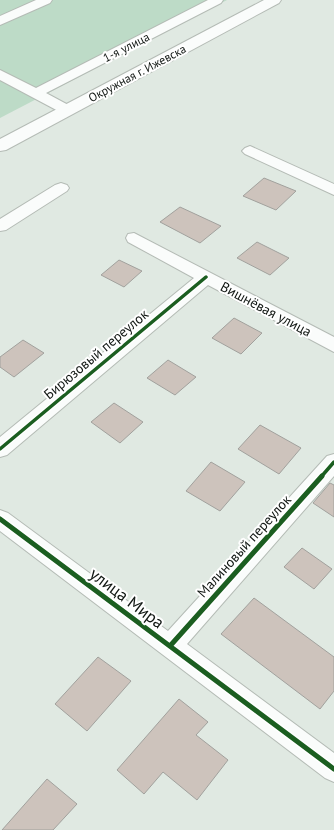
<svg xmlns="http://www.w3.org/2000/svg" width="334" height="830" font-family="'PT Sans',sans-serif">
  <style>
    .green { fill: #bddbc7 }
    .building { fill: #cdc3bc; stroke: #a1a19d }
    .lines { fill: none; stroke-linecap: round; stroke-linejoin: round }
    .street-casing { stroke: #b4bbb5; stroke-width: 2 }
    .primary-casing { stroke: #b4bbb5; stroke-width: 2 }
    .street { fill: #fafcfb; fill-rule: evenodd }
    .primary { fill: #fafcfb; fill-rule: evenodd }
    .cycleway-far1-casing { stroke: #fff; stroke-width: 6 }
    .cycleway-casing { stroke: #fff; stroke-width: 8 }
    .cycleway-far1 { stroke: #1b5e20; stroke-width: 3.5 }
    .cycleway { stroke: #1b5e20; stroke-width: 5 }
    .labels { text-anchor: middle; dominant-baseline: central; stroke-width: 4; stroke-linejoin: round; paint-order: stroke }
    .far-street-label { font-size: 12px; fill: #101612; stroke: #fff }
    .street-label { font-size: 14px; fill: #101612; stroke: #fff }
    .near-street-label { font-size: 17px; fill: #101612; stroke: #fff }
  </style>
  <rect width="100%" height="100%" fill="#e0e9e2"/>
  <path class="green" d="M 0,0 L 227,0 L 0,118 Z"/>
  <path class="building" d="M 264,178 L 296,191 L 276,210 L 243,196 Z
    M 180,207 L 221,226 L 200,243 L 160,222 Z
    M 257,242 L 289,258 L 270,275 L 237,258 Z
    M 119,260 L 142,271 L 124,287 L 101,275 Z
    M 234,318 L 262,333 L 241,354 L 212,338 Z
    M 23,340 L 44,353 L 14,377 L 0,367 L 0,357 Z
    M 168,360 L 196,377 L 175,395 L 147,378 Z
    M 114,403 L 143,422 L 120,443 L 91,422 Z
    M 260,425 L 301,448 L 279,474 L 238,449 Z
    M 211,462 L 245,482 L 220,511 L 186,491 Z
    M 330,483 L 334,485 L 334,517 L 313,503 Z
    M 302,548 L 332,569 L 314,589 L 284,567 Z
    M 254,598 L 334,657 L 334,691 L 320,709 L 221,634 Z
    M 98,657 L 131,681 L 87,731 L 55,704 Z
    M 179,699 L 208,722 L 196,735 L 228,760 L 197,800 L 163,772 L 144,794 L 117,770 Z
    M 47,779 L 77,804 L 53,830 L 2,830 Z"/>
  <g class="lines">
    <g class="street-casing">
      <path id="street" d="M 36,0 L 52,0 L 50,3 L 0,25 L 0,16 Z
        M 208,0 L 223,0 L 221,3 L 46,93 L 72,107 L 74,110 L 72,113 L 62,113 L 0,80 L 0,70 L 36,88 Z
        M 250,146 L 334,184 L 334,195 L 245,154 L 242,151 L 245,148 Z
        M 61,183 L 67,185 L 69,188 L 67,191 L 6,230 L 0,231 L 0,219 L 55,185 Z
        M 134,233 L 334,337 L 334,352 L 208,285 L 7,455 L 0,457 L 0,437 L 194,278 L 128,242 L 126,238 L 128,234 Z
        M 334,454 L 334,476 L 187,644 L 334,753 L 334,782 L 325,778 L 0,531 L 0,510 L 8,513 L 168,631 L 327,456 Z"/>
    </g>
    <g class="primary-casing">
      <path id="primary" d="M 264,0 L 281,0 L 279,3 L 6,150 L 0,151 L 0,139 Z"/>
    </g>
    <use href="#street" class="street"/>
    <use href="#primary" class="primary"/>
    <g class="cycleway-far1-casing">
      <path id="cycleway-far1" d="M 0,449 L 206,277
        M 321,477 L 334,462"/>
    </g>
    <g class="cycleway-casing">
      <path id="cycleway" d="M 0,519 L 334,769
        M 170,646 L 322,476"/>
    </g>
    <use href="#cycleway-far1" class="cycleway-far1"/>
    <use href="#cycleway" class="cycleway"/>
  </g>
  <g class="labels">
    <g class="far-street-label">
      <text transform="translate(126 47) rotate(-27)">1-я улица</text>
      <text transform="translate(137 73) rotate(-28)">Окружная г. Ижевска</text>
    </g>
    <g class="street-label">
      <text transform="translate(266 309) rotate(28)">Вишнёвая улица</text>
      <text transform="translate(96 354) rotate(-40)">Бирюзовый переулок</text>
      <text transform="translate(244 546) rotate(-48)">Малиновый переулок</text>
    </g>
    <g class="near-street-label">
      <text transform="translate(127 598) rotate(37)">улица Мира</text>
    </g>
  </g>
</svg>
